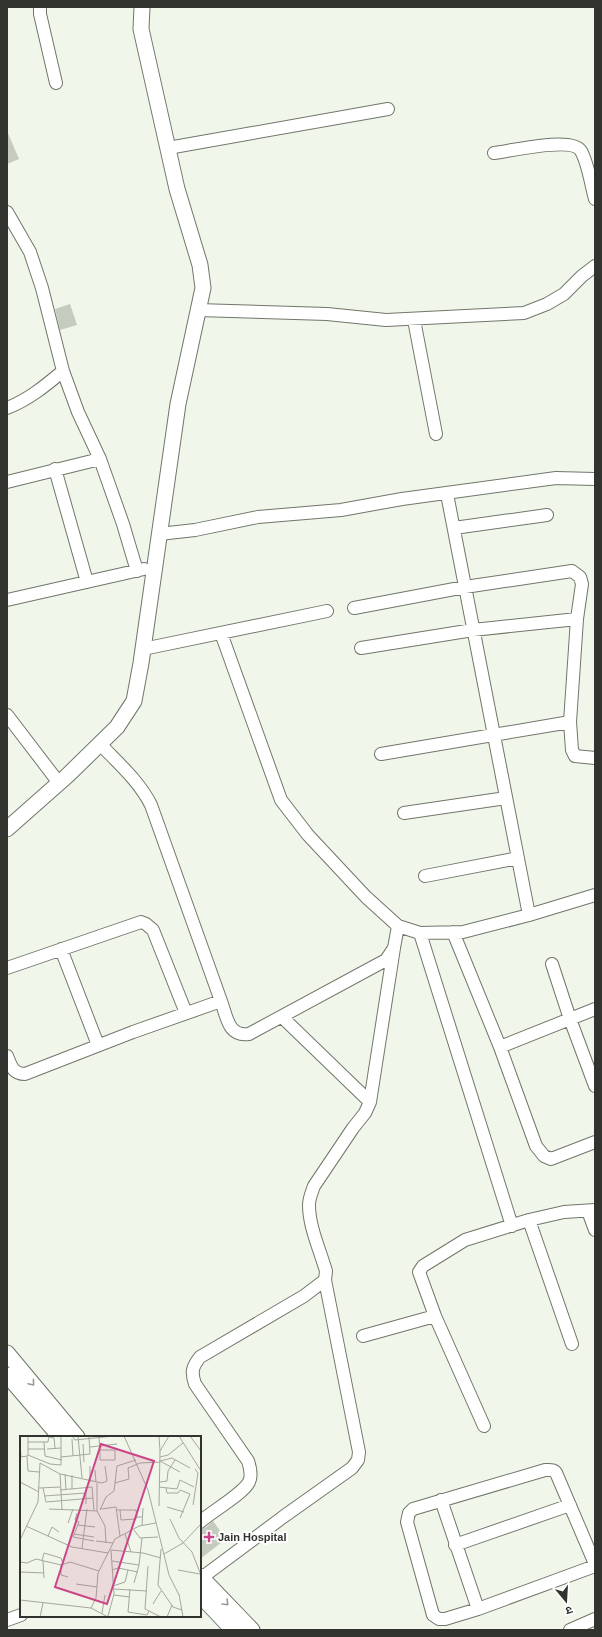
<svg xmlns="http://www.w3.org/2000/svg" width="602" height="1637" font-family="Helvetica,'Noto Sans Devanagari',sans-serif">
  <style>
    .building { fill: #c5cbbf }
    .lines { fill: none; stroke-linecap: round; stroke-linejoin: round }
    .minor-casing { stroke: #71766b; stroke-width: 14 }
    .tertiary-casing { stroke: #71766b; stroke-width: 17 }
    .minor { stroke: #fff; stroke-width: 12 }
    .tertiary { stroke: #fff; stroke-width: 15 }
    .oneway { stroke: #989997 }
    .poi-dot { fill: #cb4688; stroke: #fff; stroke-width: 1.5 }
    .labels { text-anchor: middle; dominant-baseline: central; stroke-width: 4; stroke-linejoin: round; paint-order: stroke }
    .poi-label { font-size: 11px; font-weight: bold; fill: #31332f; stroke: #fff; text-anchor: start }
    .inset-road { fill: none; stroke: #a4a89f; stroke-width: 1 }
    .view { fill: #cb4688; fill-opacity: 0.15; stroke: #cb4688; stroke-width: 2 }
    .inset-edge { fill: none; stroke: #31332f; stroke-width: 2 }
  </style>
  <rect width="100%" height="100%" fill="#f0f6e9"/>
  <path class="building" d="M 7,131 L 19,159 L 7,164 Z
    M 70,304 L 77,325 L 60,330 L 55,309 Z
    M 213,1521 L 226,1539 L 200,1559 L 200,1529 L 205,1528 Z"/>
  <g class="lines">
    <g class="minor-casing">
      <path id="minor" d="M 40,7 L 40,14 L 56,83
        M 168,148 L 388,109
        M 494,153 C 511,151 572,136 581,151 C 588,163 591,185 595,199
        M 7,212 L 30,252 L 42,288 L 63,371 L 78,412 L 100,459 L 123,524 L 137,571
        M 197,310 L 327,314 L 386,320 L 524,313 L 547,304 L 564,294 L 582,276 L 595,266
        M 414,320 L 436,434
        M 7,408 C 28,400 45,386 63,371
        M 55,469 L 87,582
        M 7,482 L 100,459
        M 447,494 L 529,915
        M 454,528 L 547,515
        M 159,534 L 195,530 L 258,517 L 341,510 L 402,499 L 556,478 L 595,479
        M 7,600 L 144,569
        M 354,608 L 465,587 L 572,571 L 580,577 L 582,584 L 577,619 L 570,722 L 572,750 L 575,756 L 595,758
        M 221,633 L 281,800 L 308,835 L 366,897 L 398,926 L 420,933 L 463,932 L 529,915 L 595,895
        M 361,648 L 473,630 L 577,619
        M 143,649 L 327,611
        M 7,715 L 59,783
        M 100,744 C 118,763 139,781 151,805 L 221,1001 C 227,1017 228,1037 249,1034 L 386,960 L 394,948 L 398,926
        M 381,754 L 570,722
        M 404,813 L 506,798
        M 425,876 L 518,858
        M 453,932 L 500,1047 L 536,1146 L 544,1156 L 551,1159 L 595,1142
        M 420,933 L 512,1226
        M 61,949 L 98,1045
        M 552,964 L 570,1019 L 595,1086
        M 7,968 L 141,922 L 146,924 L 153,930 L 186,1013
        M 282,1017 L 370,1102
        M 500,1047 L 595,1009
        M 7,1056 C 11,1066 13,1074 25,1074 L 133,1032 L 221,1001
        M 588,1211 L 595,1230
        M 529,1220 L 572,1344
        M 363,1336 L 435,1316
        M 484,1426 L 435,1316 L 419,1272 L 423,1266 L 465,1240 L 529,1220 L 564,1212 L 595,1210
        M 441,1500 L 478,1609
        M 200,1522 C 211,1512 243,1494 249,1482 C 252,1476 250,1467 248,1461 L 195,1384 C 191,1372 192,1367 200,1357 L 304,1296 L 325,1280 L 326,1271 C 320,1250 309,1227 309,1205 C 309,1198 312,1192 314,1186 L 353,1128 L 365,1113 L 370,1102 L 394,948
        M 455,1545 L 570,1505
        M 595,1564 L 557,1475 C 555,1469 550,1470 545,1470 L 413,1509 L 409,1513 L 407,1522 L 433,1615 L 439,1619 L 445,1619 L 478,1609 L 595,1566
        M 200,1579 L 283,1517 L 352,1468 L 358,1460 L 359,1452 L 325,1280
        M 7,1620 L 21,1615
        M 570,1630 L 595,1619"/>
    </g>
    <g class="tertiary-casing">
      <path id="tertiary" d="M 7,829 L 68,775 L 117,727 L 134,701 L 141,663 L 178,404 L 203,288 L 200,265 L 177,189 L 141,29 L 142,7
        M 7,1353 L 77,1437
        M 7,1375 L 60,1437
        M 200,1576 L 252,1630
        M 200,1595 L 233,1630"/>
    </g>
    <use href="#minor" class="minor"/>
    <use href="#tertiary" class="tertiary"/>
  </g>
  <defs><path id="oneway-chevron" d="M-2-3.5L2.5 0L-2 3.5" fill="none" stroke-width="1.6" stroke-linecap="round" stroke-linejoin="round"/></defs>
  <g class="oneway">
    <use href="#oneway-chevron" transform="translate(32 1383) rotate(50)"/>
    <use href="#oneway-chevron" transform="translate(226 1603) rotate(46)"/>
  </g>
  <path class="poi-dot" d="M207 1531h4v4h4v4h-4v4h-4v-4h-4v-4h4z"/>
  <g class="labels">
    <g class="poi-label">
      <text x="218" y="1537">Jain Hospital</text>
    </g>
  </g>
  <g transform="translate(20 1436)">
    <rect width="181" height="181" fill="#f0f6e9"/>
    <path class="inset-road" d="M 52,0 L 55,4 L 94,0M 58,0 L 62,42M 104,0 L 128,54 L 149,139 L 159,159M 139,0 L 140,15M 159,0 L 181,35M 170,0 L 181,15M 29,1 L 34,2 L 35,12M 79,2 L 80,14 L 80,24 L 95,24 L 95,14 L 80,14M 52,3 L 53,20M 8,6 L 28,6 L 29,0M 24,6 L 25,20 L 42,24M 0,8 L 1,21M 63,8 L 64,26M 70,11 L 97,8M 8,13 L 24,13M 27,13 L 41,12M 8,19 L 30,28 L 41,29 L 41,0M 0,21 L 8,20 L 8,0M 7,21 L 8,35 L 19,36M 41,21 L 70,18 L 69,0M 140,21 L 148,19 L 163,7M 140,25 L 152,22 L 170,32M 140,25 L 160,36M 70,30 L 70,46M 75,34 L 76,46M 40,38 L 82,47 L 87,45 L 85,30M 45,38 L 46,54M 52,39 L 52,53M 0,46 L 19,56M 140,46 L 147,45 L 148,35 L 155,24M 95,47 L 97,30 L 116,24M 139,51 L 157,53 L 160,44 L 174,51M 19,52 L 40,51M 23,52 L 26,66 L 73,62M 66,52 L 66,68M 146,52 L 147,57 L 158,57 L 160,54 L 170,58 L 160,82M 40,54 L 72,51 L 74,74M 24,60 L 66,57M 173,69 L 178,37 L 175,33M 139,70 L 140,15 L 149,0M 147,71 L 164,76M 29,73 L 77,75 L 85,90 L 86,107M 81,73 L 96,71 L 100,100M 80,74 L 86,61 L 94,55 L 95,47 L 109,43 L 108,32 L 120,27 L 140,26M 96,74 L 116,74 L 117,81 L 122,81M 100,74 L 101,84 L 116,83 L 117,81M 77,75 L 77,47M 57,77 L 55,84 L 59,86 L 53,101 L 74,105M 150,83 L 159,102 L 172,116 L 181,139M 48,87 L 53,73M 58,89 L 75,91M 122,89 L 123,72M 6,90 L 52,111 L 88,117M 114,94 L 120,102 L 138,101M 54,98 L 74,101M 105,98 L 111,116M 28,100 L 32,91 L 39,96M 0,104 L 18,66 L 20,27 L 40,38 L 42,73M 76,105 L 93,107M 62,112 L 67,73M 141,113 L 138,149 L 153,171 L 162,174M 91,114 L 123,117 L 141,122M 144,118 L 163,107 L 181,88M 22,125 L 24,117 L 41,122 L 43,128M 23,125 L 24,142M 92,125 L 119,129 L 122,102M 0,126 L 7,127 L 16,123 L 41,129 L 50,126 L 79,135M 41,129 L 41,139 L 48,141M 128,130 L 125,173 L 141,181M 92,134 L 98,132 L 118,136M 158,134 L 180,138M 0,136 L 24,137M 114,147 L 119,129M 56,148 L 77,151M 93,150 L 105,146 L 108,134M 94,153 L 127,155M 110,153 L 108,176 L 127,179 L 129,175M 159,158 L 163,181M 94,159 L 110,161M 0,164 L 71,172 L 76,162 L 78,137 L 95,103 L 119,90 L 136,87M 133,168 L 141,155M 71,172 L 88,181M 82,177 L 85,159M 88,180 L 94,158 L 91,114M 20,181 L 23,167M 147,181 L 152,169"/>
    <path class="view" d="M 81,8 L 134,25 L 87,168 L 35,151 Z"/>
    <rect width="181" height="181" class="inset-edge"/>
  </g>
  <rect width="602" height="1637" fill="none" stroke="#31332f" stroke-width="16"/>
  <g transform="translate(566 1601) rotate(162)" stroke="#ffffff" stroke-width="3" paint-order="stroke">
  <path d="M0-3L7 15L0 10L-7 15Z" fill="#31332f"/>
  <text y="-6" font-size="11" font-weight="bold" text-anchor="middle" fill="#31332f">उ</text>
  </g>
</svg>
